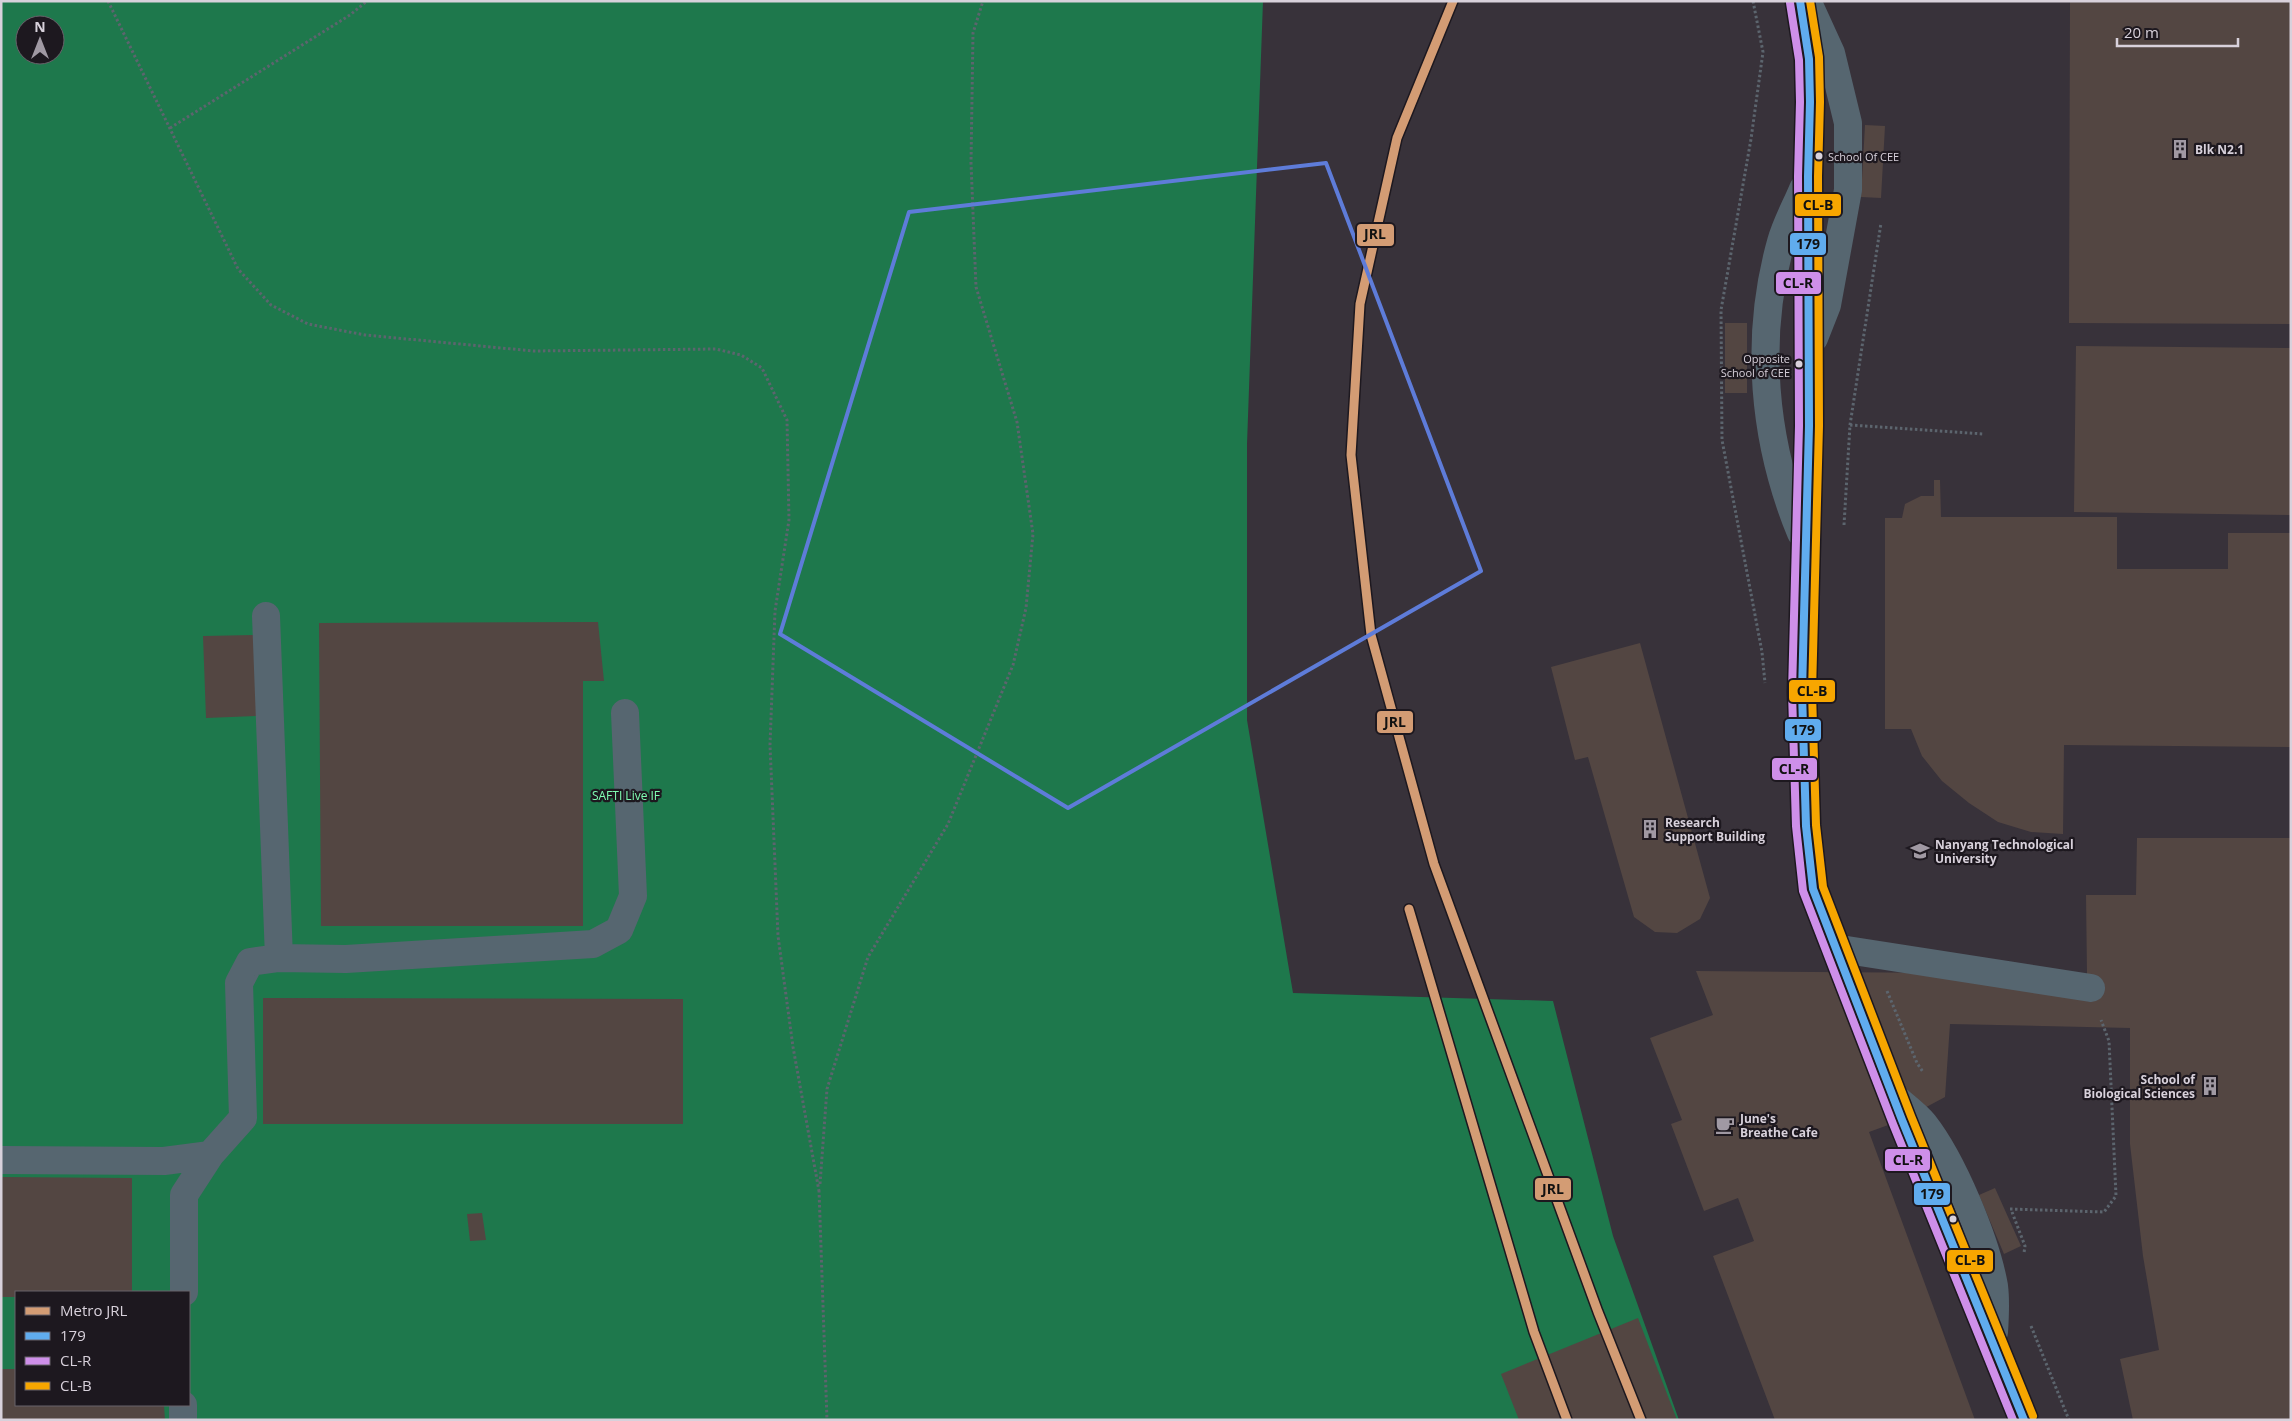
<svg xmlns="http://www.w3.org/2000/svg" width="2292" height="1421" font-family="'Open Sans',sans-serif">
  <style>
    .forest { fill: #1e784c; fill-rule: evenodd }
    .building { fill: #534642 }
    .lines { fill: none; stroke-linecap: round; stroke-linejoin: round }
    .minor-tunnel { stroke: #504a52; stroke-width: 28; stroke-dasharray: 28 14; stroke-linecap: butt }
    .path { stroke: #5c656e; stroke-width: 3; stroke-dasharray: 2.5 2.5; stroke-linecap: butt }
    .minor { stroke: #566670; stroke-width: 28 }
    .bus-1-casing { stroke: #1d181f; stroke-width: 11 }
    .bus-2-casing { stroke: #1d181f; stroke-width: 11 }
    .bus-3-casing { stroke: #1d181f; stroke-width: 11 }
    .bus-1 { stroke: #60acee; stroke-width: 8 }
    .bus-2 { stroke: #ce8fe9; stroke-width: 8 }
    .bus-3 { stroke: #f7a600; stroke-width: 8 }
    .metro-1-casing { stroke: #1d181f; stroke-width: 12 }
    .metro-1 { stroke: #d39c74; stroke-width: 9 }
    .marked { fill: none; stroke: #5e7cd9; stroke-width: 4; stroke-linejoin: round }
    .bus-dot { fill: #d8d1db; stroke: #1d181f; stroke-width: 2 }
    .labels { text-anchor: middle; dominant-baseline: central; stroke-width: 4.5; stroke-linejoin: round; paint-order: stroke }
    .bus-label { font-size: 11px; fill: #d8d1db; stroke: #1d181f; text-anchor: start }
    .poi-label { font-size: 12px; font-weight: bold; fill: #d8d1db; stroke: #1d181f; text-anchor: start }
    .park-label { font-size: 12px; fill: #80fdb3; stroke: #1d181f }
    .line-badge { stroke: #1d181f; stroke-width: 2 }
    .pale-badge-label { font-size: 14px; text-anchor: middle; font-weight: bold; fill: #111 }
  </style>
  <rect width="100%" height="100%" fill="#38323a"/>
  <path class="forest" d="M 1,1 L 1263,1 L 1247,444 L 1247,720 L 1293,993 L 1553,1001 L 1613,1236 L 1679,1420 L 1,1420 ZM 25,25 L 55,25 L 55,55 L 25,55 ZM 16,1292 L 189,1292 L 189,1405 L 16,1405 Z"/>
  <path class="building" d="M 2070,1 L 2291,1 L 2291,324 L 2069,323 Z
    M 1865,125 L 1885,126 L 1881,198 L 1861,197 Z
    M 1725,323 L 1747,323 L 1747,393 L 1725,393 Z
    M 2076,346 L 2291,348 L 2291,515 L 2074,512 Z
    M 1934,480 L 1940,480 L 1941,517 L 2117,517 L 2117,569 L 2228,569 L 2228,533 L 2291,533 L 2291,747 L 2064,745 L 2063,834 L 2031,832 L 1998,822 L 1969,803 L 1942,781 L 1922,756 L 1911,729 L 1885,729 L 1885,518 L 1902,518 L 1905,504 L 1921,496 L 1934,496 Z
    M 598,622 L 604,681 L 583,681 L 583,926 L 321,926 L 319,623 Z
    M 254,635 L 257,716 L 206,718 L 203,636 Z
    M 1640,643 L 1710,898 L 1700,919 L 1677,933 L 1655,932 L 1634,917 L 1588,757 L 1575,760 L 1551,667 Z
    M 2137,838 L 2291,838 L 2291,1420 L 2133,1420 L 2120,1359 L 2159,1350 L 2143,1256 L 2130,1144 L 2130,1028 L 1950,1024 L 1945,1097 L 1902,1120 L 1869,1132 L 1975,1420 L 1775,1420 L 1713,1256 L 1754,1241 L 1738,1198 L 1704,1211 L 1671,1124 L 1682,1120 L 1650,1038 L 1713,1015 L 1696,971 L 2087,974 L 2086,895 L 2136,895 Z
    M 263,998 L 683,999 L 683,1124 L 263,1124 Z
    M 1,1177 L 132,1178 L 132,1292 L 16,1292 L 16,1297 L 1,1297 Z
    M 1995,1188 L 2021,1246 L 2004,1254 L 1979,1195 Z
    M 482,1213 L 486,1240 L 470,1241 L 467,1214 Z
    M 1638,1318 L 1677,1420 L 1519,1420 L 1501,1374 Z
    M 1,1369 L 16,1369 L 16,1405 L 164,1405 L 165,1420 L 1,1420 Z"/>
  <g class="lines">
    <path class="minor-tunnel" d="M 1844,972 L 1901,1117"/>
    <path class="path" d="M 108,1 L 238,269 L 271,305 L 308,324 L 365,335 L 533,351 L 716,349 L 741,355 L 762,368 L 787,420 L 789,520 L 775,611 L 770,745 L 778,936 L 793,1047 L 819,1191
      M 1753,1 L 1763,52 L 1751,139 L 1721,310 L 1722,440 L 1762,652 L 1765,683
      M 170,128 L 350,15 L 367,1
      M 1850,425 L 1984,434
      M 1844,525 L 1850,425 L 1881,223
      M 1887,991 L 1917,1063 L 1923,1072
      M 820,1184 L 827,1089 L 868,957 L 948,824 L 1013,665 L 1026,608 L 1033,534 L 1017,422 L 976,287 L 971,163 L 973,33 L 983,1
      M 819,1190 L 827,1420
      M 2010,1209 L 2104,1212 L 2116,1196 L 2109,1041 L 2101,1020
      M 2012,1212 L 2025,1246 L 2024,1253
      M 2031,1326 L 2069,1420"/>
    <path class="minor" d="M 1800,1 L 1809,59 L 1810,102 L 1808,176 L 1809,426 L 1802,692 L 1806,826 L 1813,889 L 1844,972
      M 1810,7 L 1831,53 L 1848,123 L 1848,190 L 1827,305 L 1814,338
      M 1801,533 C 1763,441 1754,338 1781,242 C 1786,224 1796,206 1803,189
      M 266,616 L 279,958
      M 1834,948 L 2091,988
      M 1893,1096 C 1903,1105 1916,1114 1924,1124 C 1953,1161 1986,1241 1994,1286 C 1996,1301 1995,1317 1994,1332
      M 1902,1120 L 2024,1420
      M 1,1160 L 164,1161 L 210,1155 L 243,1118 L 239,983 L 250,962 L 279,958 L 346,959 L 593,944 L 619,930 L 633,896 L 625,713
      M 184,1292 L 184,1195 L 210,1155
      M 183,1420 L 183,1405"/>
    <g class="bus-1-casing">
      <path id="bus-1" d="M 1800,1 L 1809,59 L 1810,102 L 1808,176 L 1809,426 L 1802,692 L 1806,826 L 1813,889 L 1902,1120 L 2024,1420"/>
    </g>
    <g class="bus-2-casing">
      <path id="bus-2" d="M 1790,3 L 1799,60 L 1800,102 L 1798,176 L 1799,426 L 1792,692 L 1796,826 L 1803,891 L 1893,1124 L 2013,1420"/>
    </g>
    <g class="bus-3-casing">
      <path id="bus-3" d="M 1810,1 L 1819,57 L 1820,102 L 1818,176 L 1819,426 L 1812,692 L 1816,825 L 1823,887 L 1911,1116 L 2033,1416"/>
    </g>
    <use href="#bus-1" class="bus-1"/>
    <use href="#bus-2" class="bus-2"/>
    <use href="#bus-3" class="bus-3"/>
    <g class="metro-1-casing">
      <path id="metro-1" d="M 1453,1 L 1397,138 L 1360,304 L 1351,455 L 1371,635 L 1434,864 L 1598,1312 L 1641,1420
        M 1409,909 L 1534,1332 L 1567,1420"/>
    </g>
    <use href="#metro-1" class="metro-1"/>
  </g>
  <path class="marked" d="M 1326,163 L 1481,571 L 1068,808 L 780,634 L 909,212 Z"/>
  <defs>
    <g id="building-bare" transform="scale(1.5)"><path d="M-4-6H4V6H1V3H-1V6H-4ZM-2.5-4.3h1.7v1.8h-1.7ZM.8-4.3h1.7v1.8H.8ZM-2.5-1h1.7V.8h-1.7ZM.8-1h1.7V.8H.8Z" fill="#a099a3" stroke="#1d181f" stroke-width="2.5" paint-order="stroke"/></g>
    <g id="university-bare" transform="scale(1.5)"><path d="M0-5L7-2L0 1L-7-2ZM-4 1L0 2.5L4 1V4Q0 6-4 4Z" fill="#a099a3" stroke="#1d181f" stroke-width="2.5" paint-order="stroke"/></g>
    <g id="cafe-bare" transform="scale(1.5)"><path d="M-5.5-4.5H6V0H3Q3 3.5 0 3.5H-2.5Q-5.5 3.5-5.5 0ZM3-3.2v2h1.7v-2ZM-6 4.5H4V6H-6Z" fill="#a099a3" stroke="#1d181f" stroke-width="2.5" paint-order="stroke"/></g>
  </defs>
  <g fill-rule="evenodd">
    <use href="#building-bare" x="2180" y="149"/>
    <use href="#building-bare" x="1650" y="829"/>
    <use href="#university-bare" x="1920" y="851"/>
    <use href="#building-bare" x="2210" y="1086"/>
    <use href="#cafe-bare" x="1725" y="1125"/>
  </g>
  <g class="bus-dot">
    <circle cx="1819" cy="156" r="4.5"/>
    <circle cx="1799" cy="364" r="4.5"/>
    <circle cx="1953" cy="1219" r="4.5"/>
  </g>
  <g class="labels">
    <g class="bus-label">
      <text x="1828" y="156">School Of CEE</text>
      <text x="1790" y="358" text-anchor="end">Opposite<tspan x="1790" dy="14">School of CEE</tspan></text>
    </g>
    <g class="poi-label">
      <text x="2195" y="149">Blk N2.1</text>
      <text x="1665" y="822">Research<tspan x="1665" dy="14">Support Building</tspan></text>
      <text x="1935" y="844">Nanyang Technological<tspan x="1935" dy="14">University</tspan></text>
      <text x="2195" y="1079" text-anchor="end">School of<tspan x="2195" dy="14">Biological Sciences</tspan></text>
      <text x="1740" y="1118">June's<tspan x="1740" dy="14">Breathe Cafe</tspan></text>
    </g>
    <g class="park-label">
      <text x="626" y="795">SAFTI Live IF</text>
    </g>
  </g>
  <g class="line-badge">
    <rect x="1794" y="193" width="48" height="24" rx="5" fill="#f7a600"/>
    <rect x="1356" y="223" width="39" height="24" rx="5" fill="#d39c74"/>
    <rect x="1789" y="232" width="38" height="24" rx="5" fill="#60acee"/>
    <rect x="1775" y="271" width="47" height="24" rx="5" fill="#ce8fe9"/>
    <rect x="1788" y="679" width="48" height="24" rx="5" fill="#f7a600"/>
    <rect x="1376" y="710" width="38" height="24" rx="5" fill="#d39c74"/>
    <rect x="1784" y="718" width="38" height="24" rx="5" fill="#60acee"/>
    <rect x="1771" y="757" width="47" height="24" rx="5" fill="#ce8fe9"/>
    <rect x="1884" y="1148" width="47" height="24" rx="5" fill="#ce8fe9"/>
    <rect x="1534" y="1177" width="38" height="24" rx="5" fill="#d39c74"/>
    <rect x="1913" y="1182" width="38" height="24" rx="5" fill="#60acee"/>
    <rect x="1946" y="1249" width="48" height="24" rx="5" fill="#f7a600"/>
  </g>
  <g class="pale-badge-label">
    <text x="1818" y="210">CL-B</text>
    <text x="1375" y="239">JRL</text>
    <text x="1808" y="249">179</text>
    <text x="1798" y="288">CL-R</text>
    <text x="1812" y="696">CL-B</text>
    <text x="1395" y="727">JRL</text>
    <text x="1803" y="735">179</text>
    <text x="1794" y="774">CL-R</text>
    <text x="1908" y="1165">CL-R</text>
    <text x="1553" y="1194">JRL</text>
    <text x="1932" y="1199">179</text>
    <text x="1970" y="1265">CL-B</text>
  </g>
  <rect width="2292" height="1421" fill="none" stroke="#d8d1db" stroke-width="5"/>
  <rect x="15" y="1291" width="175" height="115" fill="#1d181f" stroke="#68626a"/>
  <rect x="25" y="1307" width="25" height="8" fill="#d39c74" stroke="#68626a"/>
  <text x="60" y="1316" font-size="15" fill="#d8d1db">Metro JRL</text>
  <rect x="25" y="1332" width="25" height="8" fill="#60acee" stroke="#68626a"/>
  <text x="60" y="1341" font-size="15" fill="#d8d1db">179</text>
  <rect x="25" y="1357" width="25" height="8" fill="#ce8fe9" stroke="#68626a"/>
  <text x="60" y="1366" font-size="15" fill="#d8d1db">CL-R</text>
  <rect x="25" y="1382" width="25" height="8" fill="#f7a600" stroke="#68626a"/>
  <text x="60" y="1391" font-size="15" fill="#d8d1db">CL-B</text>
  <g transform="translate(40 40)"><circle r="24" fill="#1d181f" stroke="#68626a"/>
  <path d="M0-4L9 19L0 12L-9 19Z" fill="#a099a3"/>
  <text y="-8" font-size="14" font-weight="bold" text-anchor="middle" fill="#d8d1db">N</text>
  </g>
  <path d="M2117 38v8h121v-8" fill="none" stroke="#d8d1db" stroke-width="2.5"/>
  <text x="2124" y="38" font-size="15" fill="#d8d1db" stroke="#1d181f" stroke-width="4" paint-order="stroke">20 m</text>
</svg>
